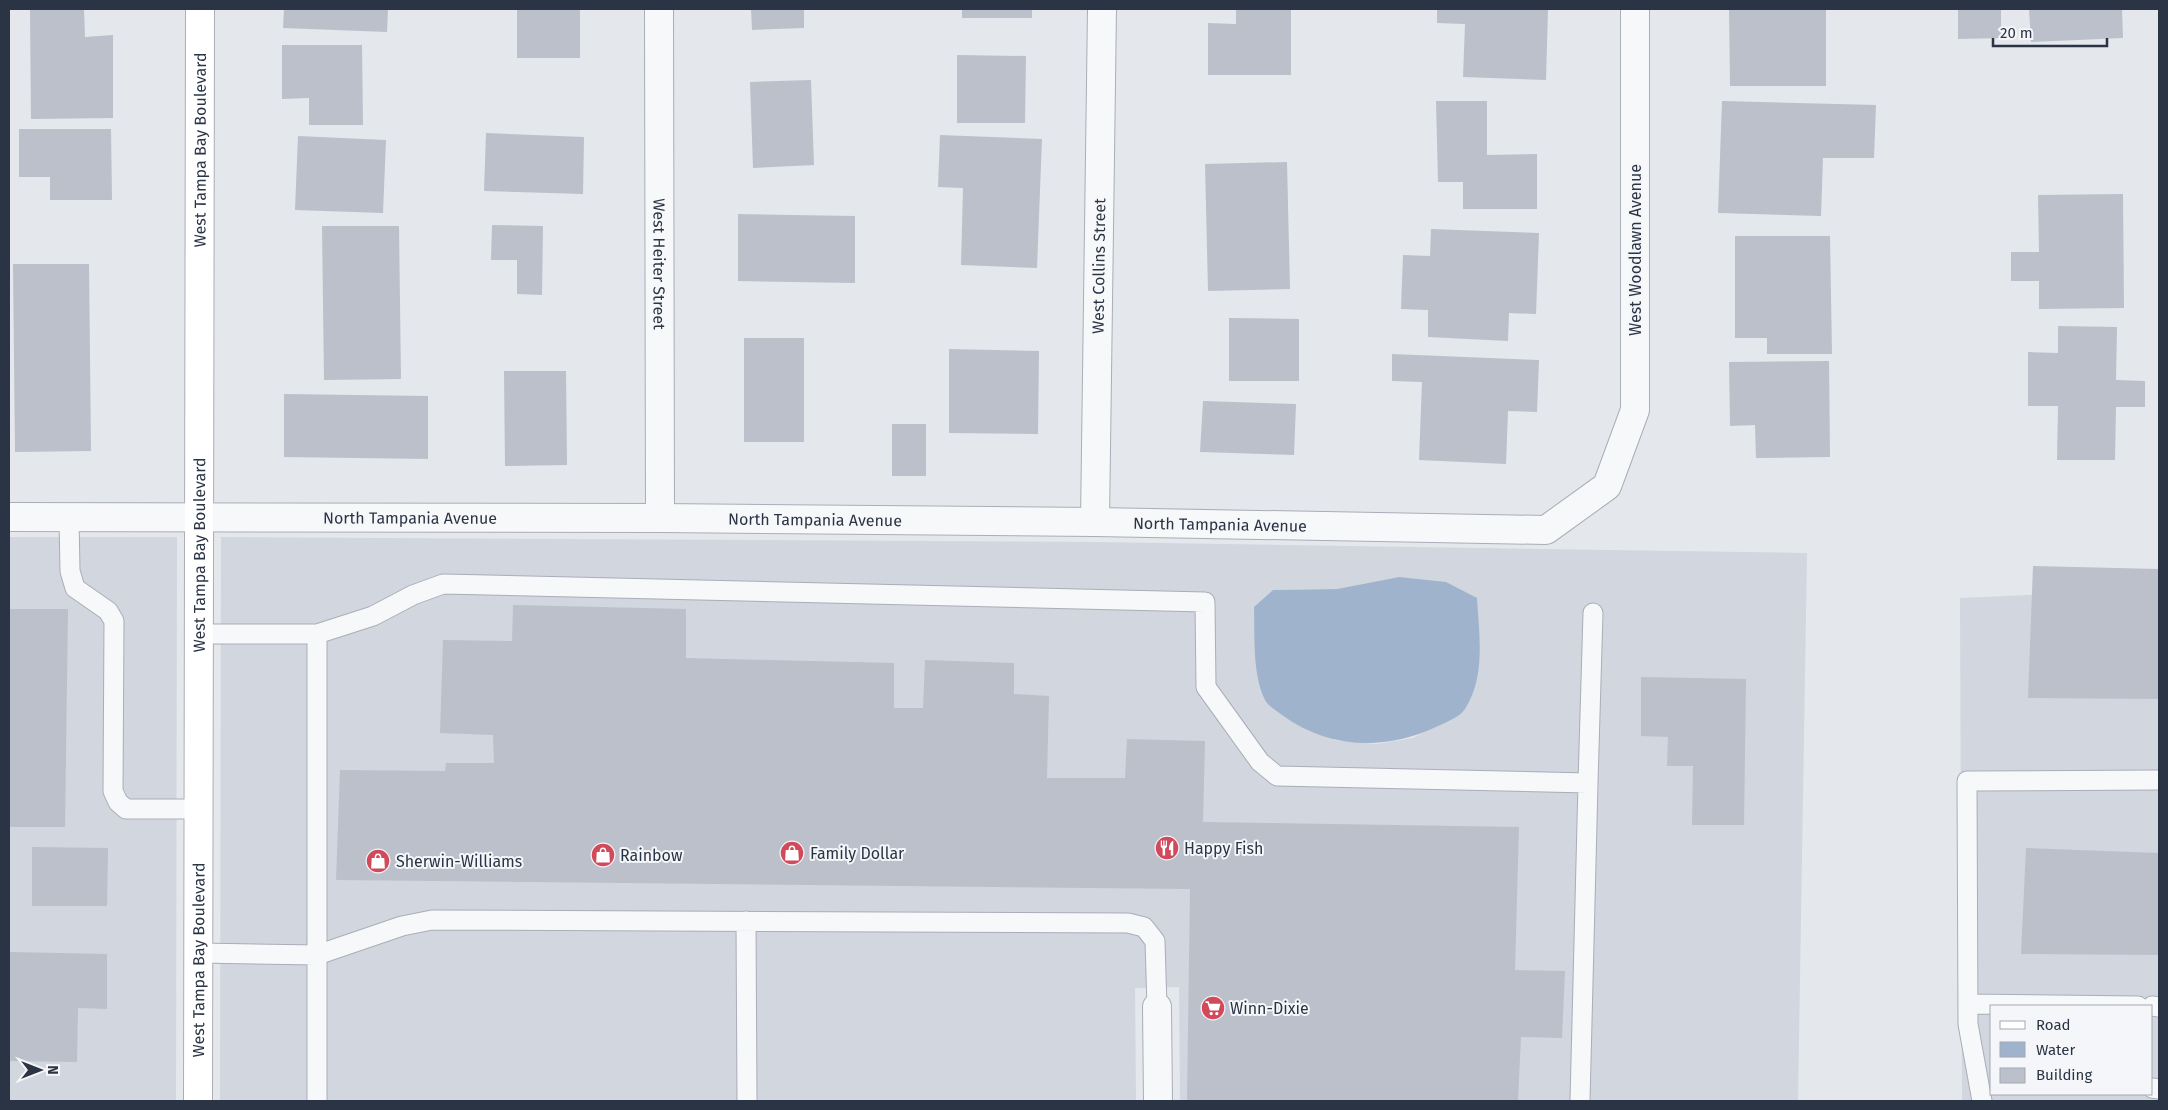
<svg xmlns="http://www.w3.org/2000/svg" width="2168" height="1110" font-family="'Fira Sans',sans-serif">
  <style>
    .built { fill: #d2d6de; fill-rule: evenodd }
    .water { fill: #9fb4cc }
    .building { fill: #bbc0ca }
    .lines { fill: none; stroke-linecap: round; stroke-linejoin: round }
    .lane-casing { stroke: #a9aeb7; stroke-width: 21 }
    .street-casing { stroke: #a9aeb7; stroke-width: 30 }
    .secondary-casing { stroke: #a9aeb7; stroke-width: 30 }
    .lane { stroke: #f7f8fa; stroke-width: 19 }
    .street { stroke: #f7f8fa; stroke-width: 28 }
    .secondary { stroke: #fff; stroke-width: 28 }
    .labels { text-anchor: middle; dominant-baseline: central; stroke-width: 4; stroke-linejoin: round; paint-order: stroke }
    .street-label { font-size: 16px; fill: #2b3445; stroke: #f4f6f9 }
    .poi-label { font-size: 16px; fill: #2b3445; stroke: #f4f6f9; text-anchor: start }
  </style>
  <rect width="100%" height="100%" fill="#e4e7ec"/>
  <path class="built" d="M 9,537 L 177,537 L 176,1101 L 9,1101 Z
    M 221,537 L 1095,542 L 1807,553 L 1798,1101 L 1180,1101 L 1179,987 L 1135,988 L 1136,1101 L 220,1101 ZM 1399,577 L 1464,711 L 1413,738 L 1377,744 L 1333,740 L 1273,590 L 1337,589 Z
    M 2159,589 L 2159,1101 L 1962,1101 L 1960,598 ZM 1992,1006 L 2152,1006 L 2152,1094 L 1992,1094 Z"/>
  <path class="water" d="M 1399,577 L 1446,582 L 1477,598 C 1479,634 1486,677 1465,709 C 1460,717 1444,723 1436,727 C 1384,751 1329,749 1282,715 C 1277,711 1268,706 1265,700 C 1252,673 1255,636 1254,607 L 1273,590 L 1337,589 Z"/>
  <path class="building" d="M 84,9 L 85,37 L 113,35 L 113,118 L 31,119 L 30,10 Z
    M 284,9 L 388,9 L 387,32 L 283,28 Z
    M 517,9 L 580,9 L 580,58 L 517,58 Z
    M 751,9 L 804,9 L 804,28 L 752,30 Z
    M 962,9 L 1032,9 L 1032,18 L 962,18 Z
    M 1236,9 L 1291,9 L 1291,75 L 1208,75 L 1208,23 L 1236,24 Z
    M 1437,9 L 1548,9 L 1546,80 L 1463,77 L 1465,24 L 1437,23 Z
    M 1729,9 L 1826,9 L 1826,86 L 1730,86 Z
    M 1958,9 L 2001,9 L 2001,38 L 1958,39 Z
    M 2029,9 L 2122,9 L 2123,38 L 2031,42 Z
    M 282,45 L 362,45 L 363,125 L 309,125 L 309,98 L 282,99 Z
    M 957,55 L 1026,56 L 1025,123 L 957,123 Z
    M 811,80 L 814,165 L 753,168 L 750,82 Z
    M 1436,101 L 1487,101 L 1487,155 L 1537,154 L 1537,209 L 1463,209 L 1463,182 L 1438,182 Z
    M 1722,101 L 1876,105 L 1874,158 L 1823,158 L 1821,216 L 1718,213 Z
    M 19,129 L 111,129 L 112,200 L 50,200 L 50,177 L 19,177 Z
    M 486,133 L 584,137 L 583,194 L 484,191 Z
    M 940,135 L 1042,139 L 1037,268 L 961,265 L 963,188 L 938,187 Z
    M 298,136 L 386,140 L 383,213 L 295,210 Z
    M 1287,162 L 1290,289 L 1208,291 L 1205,164 Z
    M 2123,194 L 2124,308 L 2039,309 L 2039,281 L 2011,281 L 2011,252 L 2039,252 L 2038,195 Z
    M 738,214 L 855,216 L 855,283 L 738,281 Z
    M 492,225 L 543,226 L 542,295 L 517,294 L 517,260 L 491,260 Z
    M 322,226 L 399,226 L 401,379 L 324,380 Z
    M 1431,229 L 1539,233 L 1536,314 L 1509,313 L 1508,341 L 1428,337 L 1428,310 L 1401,309 L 1403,255 L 1430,256 Z
    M 1735,236 L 1830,236 L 1832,354 L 1767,354 L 1767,338 L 1735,338 Z
    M 13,264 L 89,264 L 91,451 L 15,452 Z
    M 1229,318 L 1299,319 L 1299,381 L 1229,381 Z
    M 2058,326 L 2117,327 L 2116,380 L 2145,381 L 2145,407 L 2116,407 L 2115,460 L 2057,460 L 2058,406 L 2028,406 L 2028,352 L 2058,353 Z
    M 744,338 L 804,338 L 804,442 L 744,442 Z
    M 949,349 L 1039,351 L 1038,434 L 949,433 Z
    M 1392,354 L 1539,360 L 1537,412 L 1508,411 L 1506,464 L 1419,460 L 1422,382 L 1392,381 Z
    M 1829,361 L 1830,457 L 1756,458 L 1755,425 L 1730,426 L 1729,362 Z
    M 504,371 L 566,371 L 567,465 L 505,466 Z
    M 284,394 L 428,396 L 428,459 L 284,457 Z
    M 1203,401 L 1296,404 L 1294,455 L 1200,452 Z
    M 892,424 L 926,424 L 926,476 L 892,476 Z
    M 2033,566 L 2159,569 L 2159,699 L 2028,698 Z
    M 513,605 L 686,609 L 686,658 L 894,663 L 894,708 L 923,708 L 925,660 L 1014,663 L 1014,694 L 1049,696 L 1047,778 L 1125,778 L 1127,739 L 1205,741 L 1203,822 L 1519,827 L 1515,970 L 1565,971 L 1562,1038 L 1521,1037 L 1518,1101 L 1187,1101 L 1190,889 L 336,880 L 340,770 L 445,771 L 446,763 L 494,763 L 493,735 L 440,733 L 443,640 L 512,641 Z
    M 9,609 L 68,609 L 65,827 L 9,827 Z
    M 1641,677 L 1746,679 L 1744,825 L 1692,825 L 1693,766 L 1667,766 L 1668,737 L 1641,736 Z
    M 32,847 L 108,848 L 107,906 L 32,906 Z
    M 2026,848 L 2159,853 L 2159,955 L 2021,954 Z
    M 9,952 L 107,954 L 107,1009 L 78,1008 L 77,1062 L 9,1061 Z"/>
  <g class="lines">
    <g class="lane-casing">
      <path id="lane" d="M 69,517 L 70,571 L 75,588 L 108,611 L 114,621 L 113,791 L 118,802 L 126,809 L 199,809
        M 199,634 L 317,634
        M 1588,783 L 1593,613
        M 746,921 L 747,1101
        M 198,953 L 317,955 L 402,926 L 432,920 L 1128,923 L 1144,927 L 1155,941 L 1157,1007
        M 1968,1004 L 2138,1006
        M 2152,1006 L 2159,1007
        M 2152,1088 L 2159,1089
        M 317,1101 L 317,634 L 373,616 L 413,595 L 443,584 L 1205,602 L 1206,687 L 1260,762 L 1277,776 L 1588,783 L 1580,1101
        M 1982,1101 L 1968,1024 L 1967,781 L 2159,780"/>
    </g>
    <g class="street-casing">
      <g id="street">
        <path id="s1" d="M 659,9 L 660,518"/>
        <path id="s2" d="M 9,517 L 660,518 L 1095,522 L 1546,530 L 1607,486 L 1635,410 L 1635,9"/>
        <path id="s3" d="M 1095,522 L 1102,9"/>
        <path d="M 1157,1007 L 1158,1101"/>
      </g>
    </g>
    <g class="secondary-casing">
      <g id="secondary">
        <path id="s4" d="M 198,1101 L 200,9"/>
      </g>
    </g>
    <use href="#lane" class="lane"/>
    <use href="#street" class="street"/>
    <use href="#secondary" class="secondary"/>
  </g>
  <defs>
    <g id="restaurant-disc" transform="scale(1.25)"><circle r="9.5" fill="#d1495b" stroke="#f4f6f9"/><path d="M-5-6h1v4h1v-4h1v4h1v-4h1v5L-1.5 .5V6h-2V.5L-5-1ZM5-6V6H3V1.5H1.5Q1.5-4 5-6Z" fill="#fff"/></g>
    <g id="shop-disc" transform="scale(1.25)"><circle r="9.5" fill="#d1495b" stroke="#f4f6f9"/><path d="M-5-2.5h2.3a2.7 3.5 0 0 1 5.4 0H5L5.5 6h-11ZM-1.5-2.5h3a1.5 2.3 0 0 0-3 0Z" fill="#fff"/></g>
    <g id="supermarket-disc" transform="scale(1.25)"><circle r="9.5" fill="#d1495b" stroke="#f4f6f9"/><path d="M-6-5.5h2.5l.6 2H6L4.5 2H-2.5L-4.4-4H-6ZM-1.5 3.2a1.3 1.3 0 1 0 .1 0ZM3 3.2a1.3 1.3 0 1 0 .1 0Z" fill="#fff"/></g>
  </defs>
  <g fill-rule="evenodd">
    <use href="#restaurant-disc" x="1167" y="848"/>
    <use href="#shop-disc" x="792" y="853"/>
    <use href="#shop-disc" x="603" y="855"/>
    <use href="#shop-disc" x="378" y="861"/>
    <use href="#supermarket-disc" x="1213" y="1008"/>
  </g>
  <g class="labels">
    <g class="street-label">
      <text stroke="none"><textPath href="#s4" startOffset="951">West Tampa Bay Boulevard</textPath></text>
      <text transform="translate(1635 250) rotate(-90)">West Woodlawn Avenue</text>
      <text stroke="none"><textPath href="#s1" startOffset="255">West Heiter Street</textPath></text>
      <text stroke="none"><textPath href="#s3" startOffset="256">West Collins Street</textPath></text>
      <text stroke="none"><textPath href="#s2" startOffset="401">North Tampania Avenue</textPath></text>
      <text stroke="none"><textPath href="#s2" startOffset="806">North Tampania Avenue</textPath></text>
      <text stroke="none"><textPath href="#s2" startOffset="1211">North Tampania Avenue</textPath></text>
      <text stroke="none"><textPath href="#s4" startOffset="546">West Tampa Bay Boulevard</textPath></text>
      <text stroke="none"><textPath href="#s4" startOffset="141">West Tampa Bay Boulevard</textPath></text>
    </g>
    <g class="poi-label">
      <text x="1184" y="848">Happy Fish</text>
      <text x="810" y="853">Family Dollar</text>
      <text x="620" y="855">Rainbow</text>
      <text x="396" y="861">Sherwin-Williams</text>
      <text x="1230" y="1008">Winn-Dixie</text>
    </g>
  </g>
  <rect width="2168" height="1110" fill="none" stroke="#2b3445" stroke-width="20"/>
  <rect x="1990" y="1005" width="162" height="90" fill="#f4f6f9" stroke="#a4a8b1"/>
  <rect x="2000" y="1021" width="25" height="8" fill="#ffffff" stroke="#a4a8b1"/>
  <text x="2036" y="1030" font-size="15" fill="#2b3445">Road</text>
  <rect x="2000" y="1042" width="25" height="15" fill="#9fb4cc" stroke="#a4a8b1"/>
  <text x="2036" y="1055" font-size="15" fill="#2b3445">Water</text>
  <rect x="2000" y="1068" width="25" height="15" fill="#bbc0ca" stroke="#a4a8b1"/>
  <text x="2036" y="1080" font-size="15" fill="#2b3445">Building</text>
  <g transform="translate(40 1070) rotate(90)" stroke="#f4f6f9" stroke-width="4" paint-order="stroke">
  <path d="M0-4L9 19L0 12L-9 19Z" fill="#2b3445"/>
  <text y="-8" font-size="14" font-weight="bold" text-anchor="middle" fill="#2b3445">N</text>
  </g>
  <path d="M1993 38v8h114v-8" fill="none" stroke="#2b3445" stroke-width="2.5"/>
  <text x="2000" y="38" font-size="15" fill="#2b3445" stroke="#f4f6f9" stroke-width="4" paint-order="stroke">20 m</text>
</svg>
